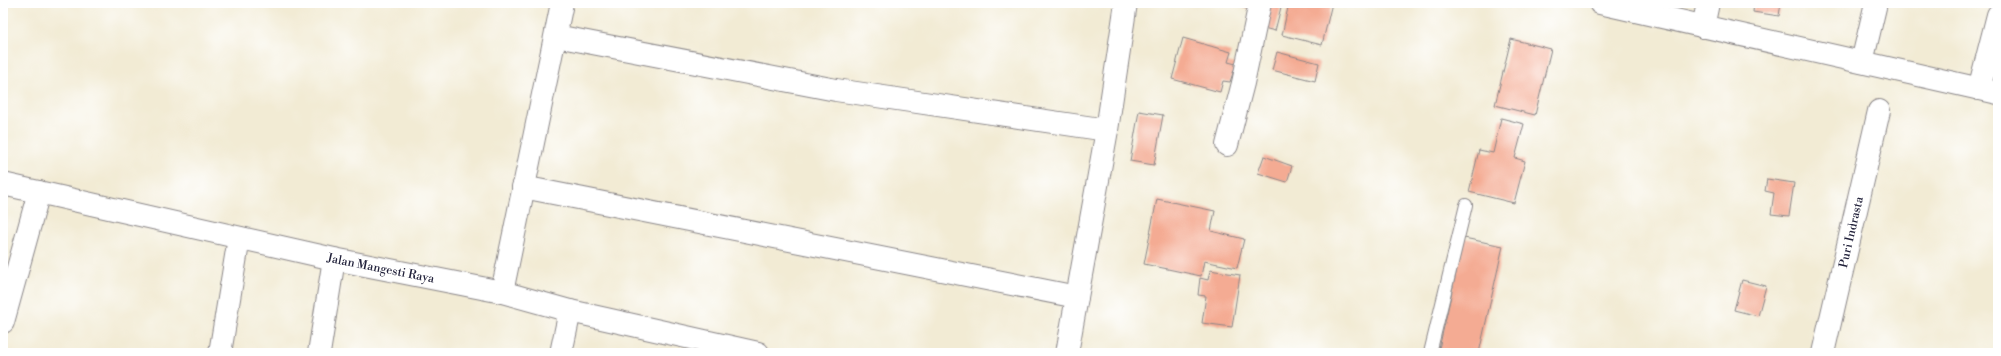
<svg xmlns="http://www.w3.org/2000/svg" width="2001" height="356" font-family="'Libre Bodoni',serif">
  <style>
    .building { fill: #f4ab93 }
    .lines { fill: none; stroke-linecap: round; stroke-linejoin: round }
    .service-casing { stroke: #8a8688; stroke-width: 14 }
    .minor-casing { stroke: #8a8688; stroke-width: 24 }
    .tertiary-casing { stroke: #8a8688; stroke-width: 24 }
    .service { stroke: #fff; stroke-width: 12 }
    .minor { stroke: #fff; stroke-width: 22 }
    .tertiary { stroke: #fff; stroke-width: 22 }
    .labels { text-anchor: middle; dominant-baseline: central; stroke-width: 3; stroke-linejoin: round; paint-order: stroke }
    .street-label { font-size: 12px; fill: #22223b; stroke: #fff }
  </style>
  <rect width="100%" height="100%" fill="#fff"/>
  <filter id="ink" filterUnits="userSpaceOnUse"><feTurbulence type="fractalNoise" baseFrequency=".025" numOctaves="2"/><feDisplacementMap in="SourceGraphic" scale="8" xChannelSelector="R" yChannelSelector="G"/><feConvolveMatrix kernelMatrix="1 2 1 2 8 2 1 2 1" color-interpolation-filters="sRGB"/></filter>
  <filter id="wash" filterUnits="userSpaceOnUse"><feTurbulence type="fractalNoise" baseFrequency=".012" numOctaves="4" result="noise"/><feDisplacementMap in="SourceGraphic" scale="16" xChannelSelector="R" yChannelSelector="G"/><feGaussianBlur stdDeviation="0.9" result="paint"/><feColorMatrix in="noise" values="0 0 0 0 0 0 0 0 0 0 0 0 0 0 0 0 0 1.4 0 .05"/><feComposite in="paint" operator="in"/></filter>
  <g filter="url(#wash)">
    <rect width="100%" height="100%" fill="#f2ebd4"/>
    <g id="blocks">
      <path class="building" d="M 1225,3 L 1250,3 L 1248,9 Z
        M 1266,3 L 1282,3 L 1275,31 L 1260,27 Z
        M 1289,3 L 1298,6 L 1299,3 L 1332,3 L 1322,45 L 1282,35 Z
        M 1754,3 L 1781,3 L 1779,16 L 1753,12 Z
        M 1183,38 L 1231,52 L 1228,62 L 1236,64 L 1230,82 L 1223,81 L 1220,92 L 1172,79 Z
        M 1511,39 L 1551,49 L 1535,115 L 1495,105 Z
        M 1277,52 L 1319,63 L 1315,81 L 1272,70 Z
        M 1139,111 L 1163,115 L 1154,165 L 1130,161 Z
        M 1501,118 L 1524,124 L 1515,158 L 1525,161 L 1514,203 L 1469,192 L 1479,150 L 1493,153 Z
        M 1264,156 L 1292,166 L 1287,182 L 1258,173 Z
        M 1767,179 L 1794,183 L 1789,216 L 1771,214 L 1774,193 L 1765,191 Z
        M 1157,199 L 1215,211 L 1211,231 L 1244,239 L 1237,268 L 1204,261 L 1201,276 L 1144,264 Z
        M 1464,238 L 1503,246 L 1479,353 L 1438,353 Z
        M 1210,270 L 1240,275 L 1232,327 L 1202,323 L 1206,296 L 1198,295 L 1200,278 L 1208,280 Z
        M 1742,280 L 1766,286 L 1758,316 L 1734,310 Z"/>
    </g>
  </g>
  <g filter="url(#ink)">
    <use href="#blocks" fill-opacity="0" stroke="#8a8688" stroke-width="1"/>
    <g class="lines">
      <g class="service-casing">
        <path id="service" d="M 1430,353 L 1466,205"/>
      </g>
      <g class="minor-casing">
        <g id="minor">
          <path d="M 1600,3 L 1998,93"/>
          <path d="M 1703,27 L 1708,3"/>
          <path d="M 556,36 L 836,90 L 1107,130"/>
          <path d="M 1862,62 L 1876,3"/>
          <path d="M 1979,89 L 1998,15"/>
          <path d="M 1227,145 L 1243,83 L 1260,3"/>
          <path d="M 523,187 L 1077,297"/>
          <path d="M 502,292 L 562,3"/>
          <path d="M 3,322 L 39,192"/>
          <path d="M 220,353 L 239,238"/>
          <path d="M 319,353 L 334,259"/>
          <path d="M 561,353 L 570,311"/>
          <path d="M 1067,353 L 1107,130 L 1126,3"/>
          <path id="s1" d="M 1823,353 L 1879,111"/>
        </g>
      </g>
      <g class="tertiary-casing">
        <g id="tertiary">
          <path id="s2" d="M 3,184 L 334,259 L 502,292 L 570,311 L 758,353"/>
        </g>
      </g>
      <use href="#service" class="service"/>
      <use href="#minor" class="minor"/>
      <use href="#tertiary" class="tertiary"/>
    </g>
  </g>
  <g class="labels">
    <g class="street-label">
      <text stroke="none"><textPath href="#s1" startOffset="124">Puri Indrasta</textPath></text>
      <text stroke="none"><textPath href="#s2" startOffset="387">Jalan Mangesti Raya</textPath></text>
    </g>
  </g>
  <rect width="2001" height="356" fill="none" stroke="#fff" stroke-width="16"/>
</svg>
